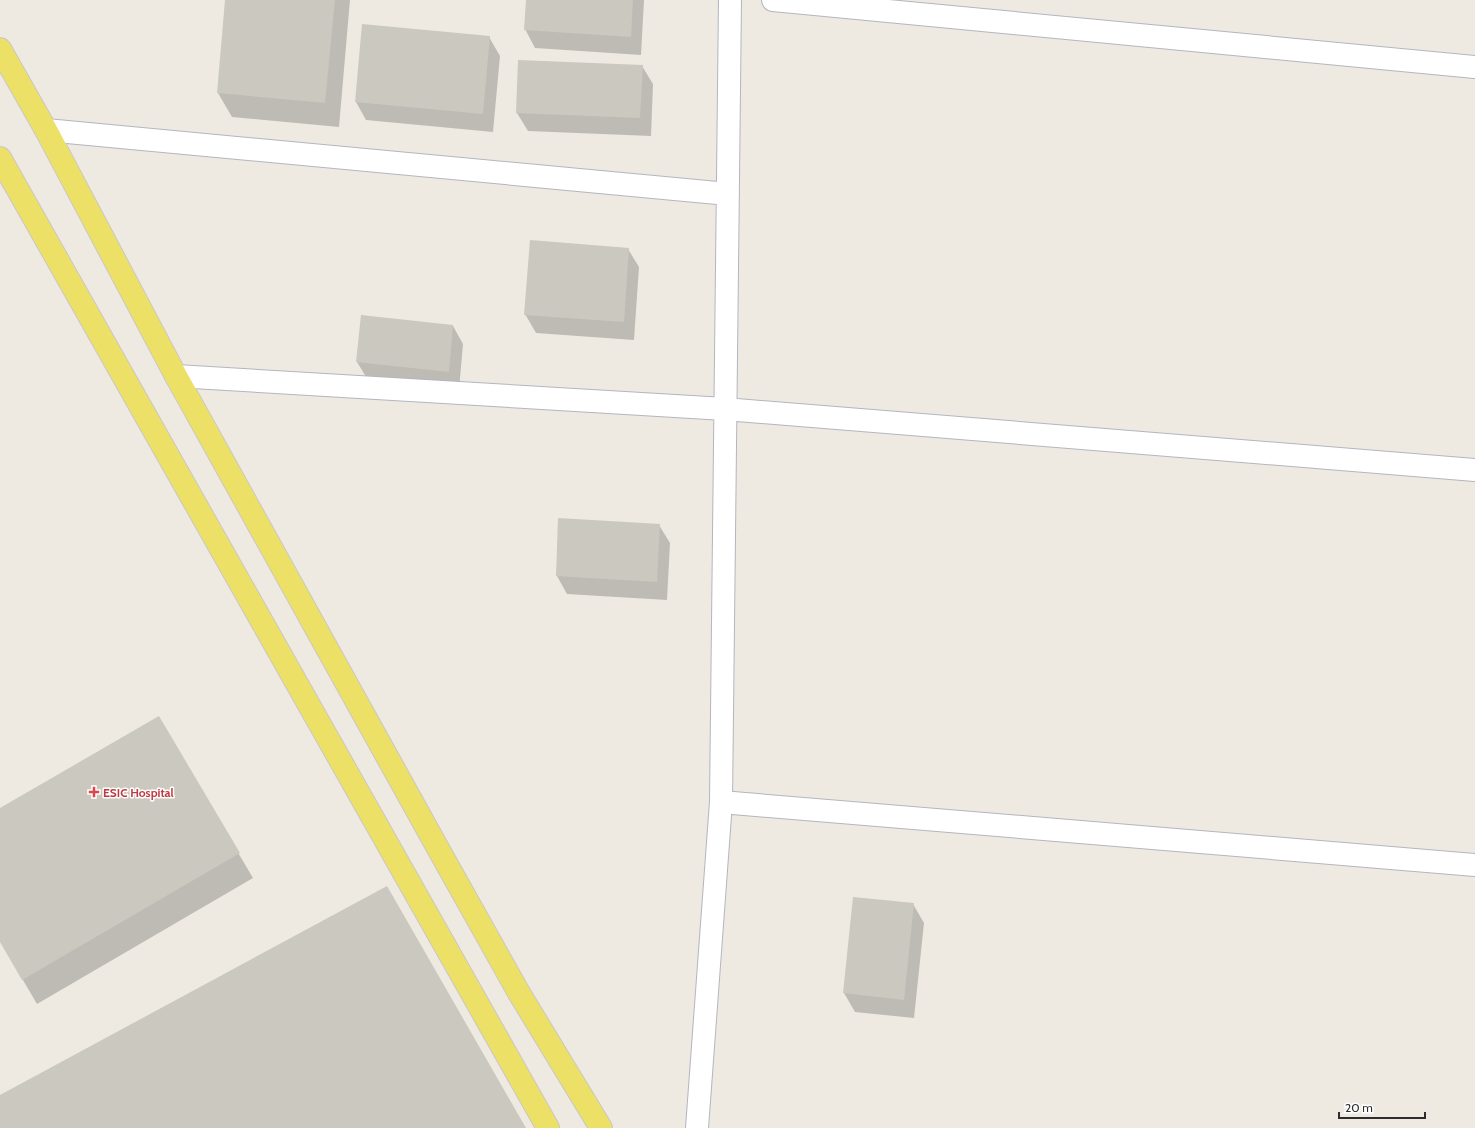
<svg xmlns="http://www.w3.org/2000/svg" width="1475" height="1128" font-family="Cabin,sans-serif">
  <style>
    .shadow { fill: #0003 }
    .building { fill: #cac8bf }
    .lines { fill: none; stroke-linecap: round; stroke-linejoin: round }
    .minor-casing { stroke: #b4b5c0; stroke-width: 24 }
    .major-casing { stroke: #c8c8c8; stroke-width: 24 }
    .minor { stroke: #fff; stroke-width: 22 }
    .major { stroke: #ede067; stroke-width: 22 }
    .health-dot { fill: #e0444e; stroke: #fff; stroke-width: 1.5 }
    .labels { text-anchor: middle; dominant-baseline: central; stroke-width: 3; stroke-linejoin: round; paint-order: stroke }
    .health-label { font-size: 12px; font-weight: bold; fill: #be3a42; stroke: #fff; text-anchor: start }
  </style>
  <rect width="100%" height="100%" fill="#eeeae1"/>
  <path class="shadow" d="M 226,0 L 350,0 L 339,127 L 232,117 L 218,93 Z
    M 527,0 L 644,0 L 641,55 L 535,48 L 525,29 Z
    M 489,37 L 500,56 L 493,132 L 366,120 L 356,102 Z
    M 642,66 L 653,84 L 651,136 L 528,131 L 517,113 Z
    M 628,249 L 639,267 L 634,340 L 536,333 L 525,314 Z
    M 453,326 L 463,344 L 459,390 L 368,380 L 357,362 Z
    M 659,525 L 670,543 L 667,600 L 567,594 L 557,576 Z
    M 158,717 L 253,878 L 37,1004 L 0,941 L 0,809 Z
    M 854,898 L 913,904 L 924,923 L 914,1018 L 855,1012 L 844,993 Z"/>
  <path class="building" d="M 225,0 L 335,0 L 325,103 L 217,93 Z
    M 526,0 L 633,0 L 631,37 L 524,30 Z
    M 362,24 L 490,36 L 483,114 L 355,102 Z
    M 518,60 L 643,65 L 640,118 L 516,113 Z
    M 530,240 L 629,248 L 624,322 L 524,315 Z
    M 361,315 L 453,325 L 449,372 L 356,362 Z
    M 558,518 L 660,524 L 657,582 L 556,576 Z
    M 159,716 L 240,853 L 22,980 L 0,942 L 0,808 Z
    M 387,886 L 526,1128 L 0,1128 L 0,1095 Z
    M 853,897 L 914,903 L 904,1000 L 843,993 Z"/>
  <g class="lines">
    <g class="minor-casing">
      <path id="minor" d="M 773,0 L 1475,67
        M 46,130 L 728,194
        M 176,376 L 725,409 L 1475,470
        M 721,802 L 1475,865
        M 697,1128 L 721,802 L 730,0"/>
    </g>
    <g class="major-casing">
      <path id="major" d="M 0,49 L 46,130 L 176,376 L 440,852 L 519,993 L 601,1128
        M 0,158 L 548,1128"/>
    </g>
    <use href="#minor" class="minor"/>
    <use href="#major" class="major"/>
  </g>
  <path class="health-dot" d="M92 786h4v4h4v4h-4v4h-4v-4h-4v-4h4z"/>
  <g class="labels">
    <g class="health-label">
      <text x="103" y="792">ESIC Hospital</text>
    </g>
  </g>
  <path d="M1339 1112v6h86v-6" fill="none" stroke="#2d2d2d" stroke-width="2"/>
  <text x="1345" y="1112" font-size="12" fill="#2d2d2d" stroke="#ffffff" stroke-width="3" paint-order="stroke">20 m</text>
</svg>
